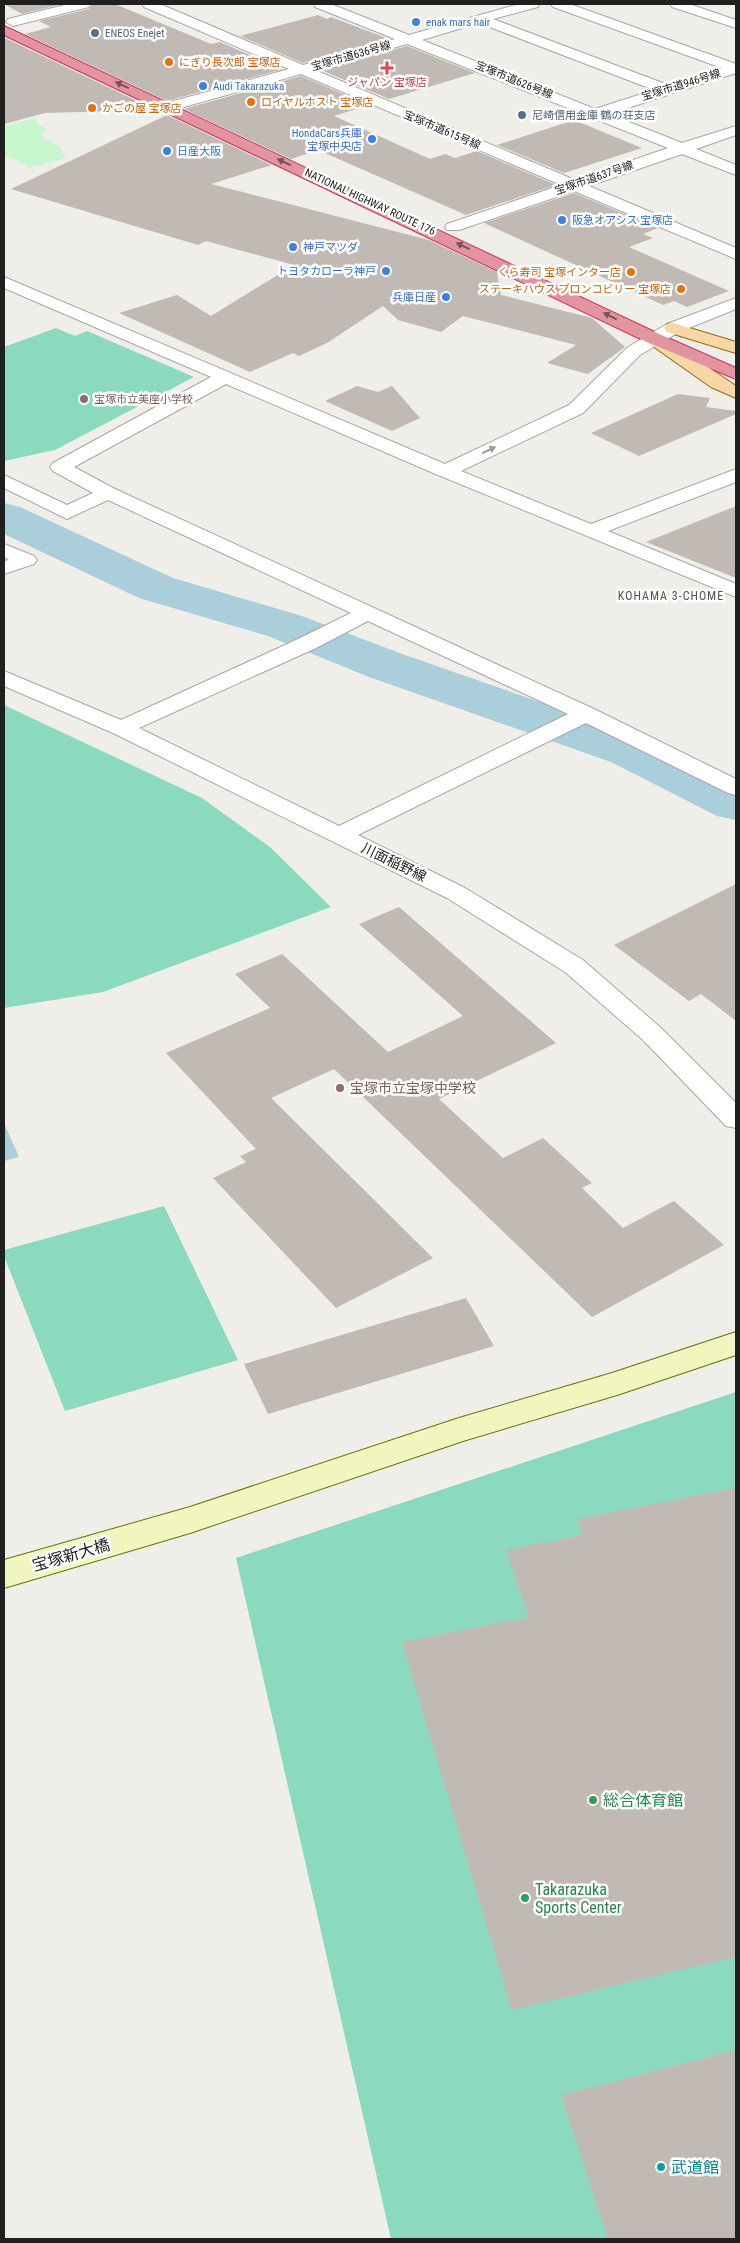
<svg xmlns="http://www.w3.org/2000/svg" width="740" height="2243" font-family="'Roboto Condensed','Noto Sans JP',sans-serif">
  <style>
    .park { fill: #c8f7ce }
    .pitch { fill: #8bdabf }
    .water { fill: #abcedb }
    .lines { fill: none; stroke-linecap: round; stroke-linejoin: round }
    .river { fill: #abcedb; fill-rule: evenodd }
    .building { fill: #c1bab4 }
    .street-casing { stroke: #a7a7a7; stroke-width: 2 }
    .secondary-casing { stroke: #64730b; stroke-width: 2 }
    .primary-casing { stroke: #946c09; stroke-width: 2 }
    .highway-casing { stroke: #d13161; stroke-width: 2 }
    .street { fill: #fff; fill-rule: evenodd }
    .secondary { fill: #f1f6bf; fill-rule: evenodd }
    .primary { fill: #f7d7a6; fill-rule: evenodd }
    .highway { fill: #e2949f; fill-rule: evenodd }
    .oneway { fill: #775459 }
    .oneway2 { fill: #9b9b9b }
    .shop-dot { fill: #3f7fe0; stroke: #fff; stroke-width: 2 }
    .service-dot { fill: #5c6f8a; stroke: #fff; stroke-width: 2 }
    .food-dot { fill: #e8710a; stroke: #fff; stroke-width: 2 }
    .health-dot { fill: #e0444e; stroke: #fff; stroke-width: 2 }
    .education-dot { fill: #8d6e63; stroke: #fff; stroke-width: 2 }
    .leisure-dot { fill: #2e9e5b; stroke: #fff; stroke-width: 2 }
    .culture-dot { fill: #0f9aa8; stroke: #fff; stroke-width: 2 }
    .labels { text-anchor: middle; dominant-baseline: central; stroke-width: 5; stroke-linejoin: round; paint-order: stroke }
    .far-shop-label { font-size: 11px; fill: #366cbe; stroke: #fff; text-anchor: start }
    .far-service-label { font-size: 11px; fill: #4e5e75; stroke: #fff; text-anchor: start }
    .far-street-label { font-size: 11px; fill: #202020; stroke: #fff }
    .far-food-label { font-size: 11px; fill: #c56008; stroke: #fff; text-anchor: start }
    .far-health-label { font-size: 11px; fill: #be3a42; stroke: #fff }
    .far-education-label { font-size: 11px; fill: #785e54; stroke: #fff; text-anchor: start }
    .far-neighbourhood-label { font-size: 12px; letter-spacing: 1px; fill: #535353; stroke: #fff }
    .street-label { font-size: 14px; fill: #202020; stroke: #fff }
    .education-label { font-size: 14px; fill: #785e54; stroke: #fff; text-anchor: start }
    .near-street-label { font-size: 16px; fill: #202020; stroke: #fff }
    .near-leisure-label { font-size: 16px; fill: #27864d; stroke: #fff; text-anchor: start }
    .near-culture-label { font-size: 16px; fill: #0d838f; stroke: #fff; text-anchor: start }
  </style>
  <rect width="100%" height="100%" fill="#f0eee8"/>
  <path class="park" d="M 37,118 L 37,124 L 46,129 L 42,136 L 60,147 L 66,158 L 28,168 L 20,162 L 4,156 L 4,126 Z"/>
  <path class="pitch" d="M 56,328 L 75,336 L 87,331 L 194,377 L 55,450 L 4,461 L 4,347 Z
    M 4,705 L 202,798 L 270,847 L 331,907 L 103,992 L 4,1008 Z
    M 164,1206 L 238,1360 L 65,1411 L 4,1256 L 4,1250 Z
    M 736,1392 L 736,2239 L 391,2239 L 236,1558 Z"/>
  <path class="water" d="M 4,1123 L 19,1157 L 4,1161 Z"/>
  <g class="lines">
    <path class="river" d="M 4,503 L 20,507 L 173,578 L 302,616 L 405,655 L 649,740 L 736,783 L 736,820 L 717,816 L 611,762 L 369,677 L 268,636 L 139,598 L 4,534 Z"/>
  </g>
  <path class="building" d="M 4,4 L 62,4 L 22,14 Z
    M 93,4 L 115,4 L 211,44 L 220,42 L 283,69 L 167,101 L 25,34 L 51,27 L 39,21 L 89,9 Z
    M 318,15 L 327,19 L 331,17 L 389,39 L 303,63 L 240,36 Z
    M 4,39 L 7,39 L 156,110 L 45,113 L 4,124 Z
    M 407,46 L 475,73 L 389,99 L 321,70 Z
    M 301,76 L 369,105 L 334,116 L 430,159 L 445,154 L 455,158 L 477,151 L 556,185 L 466,215 L 318,150 L 291,159 L 184,109 Z
    M 167,115 L 272,165 L 211,184 L 429,240 L 497,272 L 501,295 L 592,318 L 625,347 L 588,374 L 547,363 L 576,345 L 463,316 L 441,332 L 398,320 L 383,306 L 327,343 L 299,356 L 293,353 L 250,372 L 119,313 L 177,295 L 211,316 L 294,265 L 206,241 L 198,245 L 11,189 Z
    M 574,120 L 642,148 L 564,173 L 497,145 Z
    M 574,193 L 658,228 L 643,234 L 653,238 L 629,247 L 729,291 L 687,307 L 674,301 L 663,305 L 484,223 Z
    M 357,386 L 378,392 L 392,386 L 420,418 L 392,431 L 325,401 Z
    M 678,394 L 710,398 L 706,407 L 736,411 L 736,414 L 639,456 L 591,433 Z
    M 736,506 L 736,578 L 646,542 Z
    M 736,884 L 736,1021 L 701,994 L 689,1001 L 614,945 Z
    M 399,907 L 556,1043 L 439,1099 L 503,1158 L 543,1138 L 592,1183 L 582,1188 L 623,1228 L 674,1201 L 724,1245 L 592,1317 L 334,1069 L 271,1098 L 433,1258 L 336,1308 L 213,1178 L 246,1162 L 240,1156 L 256,1149 L 166,1053 L 270,1008 L 235,974 L 282,954 L 388,1052 L 463,1016 L 359,924 Z
    M 466,1298 L 494,1346 L 268,1414 L 244,1364 Z
    M 736,1488 L 736,1957 L 512,2010 L 402,1642 L 529,1617 L 506,1550 L 583,1535 L 577,1519 Z
    M 736,2050 L 736,2239 L 608,2239 L 561,2095 Z"/>
  <g class="lines">
    <g class="street-casing">
      <path id="street" d="M 69,4 L 91,4 L 89,7 L 13,26 L 6,22 L 8,19 Z
        M 142,4 L 160,4 L 303,65 L 395,39 L 315,7 L 314,4 L 331,4 L 409,35 L 519,4 L 539,4 L 538,7 L 493,19 L 668,85 L 722,68 L 553,7 L 551,4 L 570,4 L 736,64 L 736,73 L 609,114 L 682,143 L 736,126 L 736,135 L 696,149 L 736,165 L 736,175 L 682,154 L 589,186 L 736,248 L 736,259 L 574,191 L 459,230 L 447,230 L 445,227 L 447,224 L 561,185 L 301,74 L 173,110 L 163,110 L 161,107 L 163,104 L 289,69 L 144,7 ZM 479,23 L 654,90 L 595,109 L 422,40 ZM 407,44 L 668,148 L 575,180 L 315,70 Z
        M 670,4 L 689,4 L 736,20 L 736,28 L 672,7 Z
        M 4,277 L 445,464 L 569,405 L 628,347 L 667,324 L 736,298 L 736,309 L 679,332 L 640,355 L 583,413 L 461,471 L 591,524 L 736,469 L 736,482 L 608,531 L 736,584 L 736,597 L 438,475 L 226,384 L 74,467 L 115,489 L 594,709 L 736,779 L 736,795 L 728,793 L 586,723 L 358,835 L 465,888 L 583,960 L 661,1028 L 736,1103 L 736,1128 L 726,1126 L 643,1040 L 565,972 L 447,898 L 113,733 L 4,686 L 4,671 L 121,720 L 298,639 L 351,613 L 108,500 L 67,519 L 4,488 L 4,475 L 67,505 L 93,493 L 53,471 L 50,467 L 53,463 L 211,377 L 4,288 ZM 368,621 L 568,714 L 339,826 L 139,728 L 314,649 Z
        M 4,544 L 34,556 L 37,560 L 34,564 L 4,574 L 4,561 L 9,560 L 4,557 Z"/>
    </g>
    <g class="secondary-casing">
      <path id="secondary" d="M 736,1332 L 736,1355 L 617,1395 L 463,1441 L 190,1533 L 4,1588 L 4,1560 L 190,1507 L 459,1418 L 612,1373 Z"/>
    </g>
    <g class="primary-casing">
      <path id="primary" d="M 673,323 L 736,342 L 736,353 L 667,332 L 664,328 L 667,324 Z
        M 653,333 L 659,334 L 736,386 L 736,398 L 711,387 L 647,342 L 644,338 L 647,334 Z"/>
    </g>
    <g class="highway-casing">
      <path id="highway" d="M 4,26 L 659,334 L 736,368 L 736,379 L 647,342 L 4,35 Z"/>
    </g>
    <use href="#street" class="street"/>
    <use href="#secondary" class="secondary"/>
    <use href="#primary" class="primary"/>
    <use href="#highway" class="highway"/>
  </g>
  <defs><path id="oneway-solid" d="M-6-.8H1V-3.2L6.5 0L1 3.2V.8H-6Z" transform="scale(1.25)"/></defs>
  <g class="oneway">
    <use href="#oneway-solid" transform="translate(122 85) rotate(-155)"/>
    <use href="#oneway-solid" transform="translate(284 162) rotate(-155)"/>
    <use href="#oneway-solid" transform="translate(463 246) rotate(-155)"/>
    <use href="#oneway-solid" transform="translate(610 316) rotate(-154)"/>
  </g>
  <use class="oneway2" href="#oneway-solid" transform="translate(489 450) rotate(-25)"/>
  <g class="shop-dot">
    <circle cx="416" cy="22" r="5"/>
    <circle cx="203" cy="86" r="5"/>
    <circle cx="372" cy="139" r="5"/>
    <circle cx="167" cy="151" r="5"/>
    <circle cx="562" cy="220" r="5"/>
    <circle cx="293" cy="247" r="5"/>
    <circle cx="386" cy="271" r="5"/>
    <circle cx="446" cy="297" r="5"/>
  </g>
  <g class="service-dot">
    <circle cx="95" cy="33" r="5"/>
    <circle cx="522" cy="115" r="5"/>
  </g>
  <g class="food-dot">
    <circle cx="169" cy="62" r="5"/>
    <circle cx="251" cy="102" r="5"/>
    <circle cx="92" cy="108" r="5"/>
    <circle cx="631" cy="272" r="5"/>
    <circle cx="681" cy="289" r="5"/>
  </g>
  <path class="health-dot" d="M384.5 60.5h5v5h5v5h-5v5h-5v-5h-5v-5h5z"/>
  <g class="education-dot">
    <circle cx="84" cy="399" r="5"/>
    <circle cx="340" cy="1088" r="5"/>
  </g>
  <g class="leisure-dot">
    <circle cx="593" cy="1800" r="5"/>
    <circle cx="525" cy="1898" r="5"/>
  </g>
  <circle class="culture-dot" cx="661" cy="2167" r="5"/>
  <g class="labels">
    <g class="far-shop-label">
      <text x="426" y="22">enak mars hair</text>
      <text x="213" y="86">Audi Takarazuka</text>
      <text x="362" y="133" text-anchor="end">HondaCars兵庫<tspan x="362" dy="13">宝塚中央店</tspan></text>
      <text x="177" y="151">日産大阪</text>
      <text x="572" y="220">阪急オアシス 宝塚店</text>
      <text x="303" y="247">神戸マツダ</text>
      <text x="376" y="271" text-anchor="end">トヨタカローラ神戸</text>
      <text x="436" y="297" text-anchor="end">兵庫日産</text>
    </g>
    <g class="far-service-label">
      <text x="105" y="33">ENEOS Enejet</text>
      <text x="532" y="115">尼崎信用金庫 鶴の荘支店</text>
    </g>
    <g class="far-street-label">
      <text transform="translate(351 56) rotate(-16)">宝塚市道636号線</text>
      <text transform="translate(514 80) rotate(22)">宝塚市道626号線</text>
      <text transform="translate(681 85) rotate(-17)">宝塚市道946号線</text>
      <text transform="translate(442 130) rotate(23)">宝塚市道615号線</text>
      <text transform="translate(594 178) rotate(-19)">宝塚市道637号線</text>
      <text transform="translate(370 202) rotate(25)">NATIONAL HIGHWAY ROUTE 176</text>
    </g>
    <g class="far-food-label">
      <text x="179" y="62">にぎり長次郎 宝塚店</text>
      <text x="261" y="102">ロイヤルホスト 宝塚店</text>
      <text x="102" y="108">かごの屋 宝塚店</text>
      <text x="621" y="272" text-anchor="end">くら寿司 宝塚インター店</text>
      <text x="671" y="289" text-anchor="end">ステーキハウス ブロンコビリー 宝塚店</text>
    </g>
    <g class="far-health-label">
      <text x="387" y="82">ジャパン 宝塚店</text>
    </g>
    <g class="far-education-label">
      <text x="94" y="399">宝塚市立美座小学校</text>
    </g>
    <g class="far-neighbourhood-label">
      <text x="671" y="596">KOHAMA 3-CHOME</text>
    </g>
    <g class="street-label">
      <text transform="translate(394 862) rotate(26)">川面稲野線</text>
    </g>
    <g class="education-label">
      <text x="350" y="1088">宝塚市立宝塚中学校</text>
    </g>
    <g class="near-street-label">
      <text transform="translate(71 1555) rotate(-16)">宝塚新大橋</text>
    </g>
    <g class="near-leisure-label">
      <text x="603" y="1800">総合体育館</text>
      <text x="535" y="1889">Takarazuka<tspan x="535" dy="18">Sports Center</tspan></text>
    </g>
    <g class="near-culture-label">
      <text x="671" y="2167">武道館</text>
    </g>
  </g>
  <rect width="740" height="2243" fill="none" stroke="#202020" stroke-width="10"/>
</svg>
